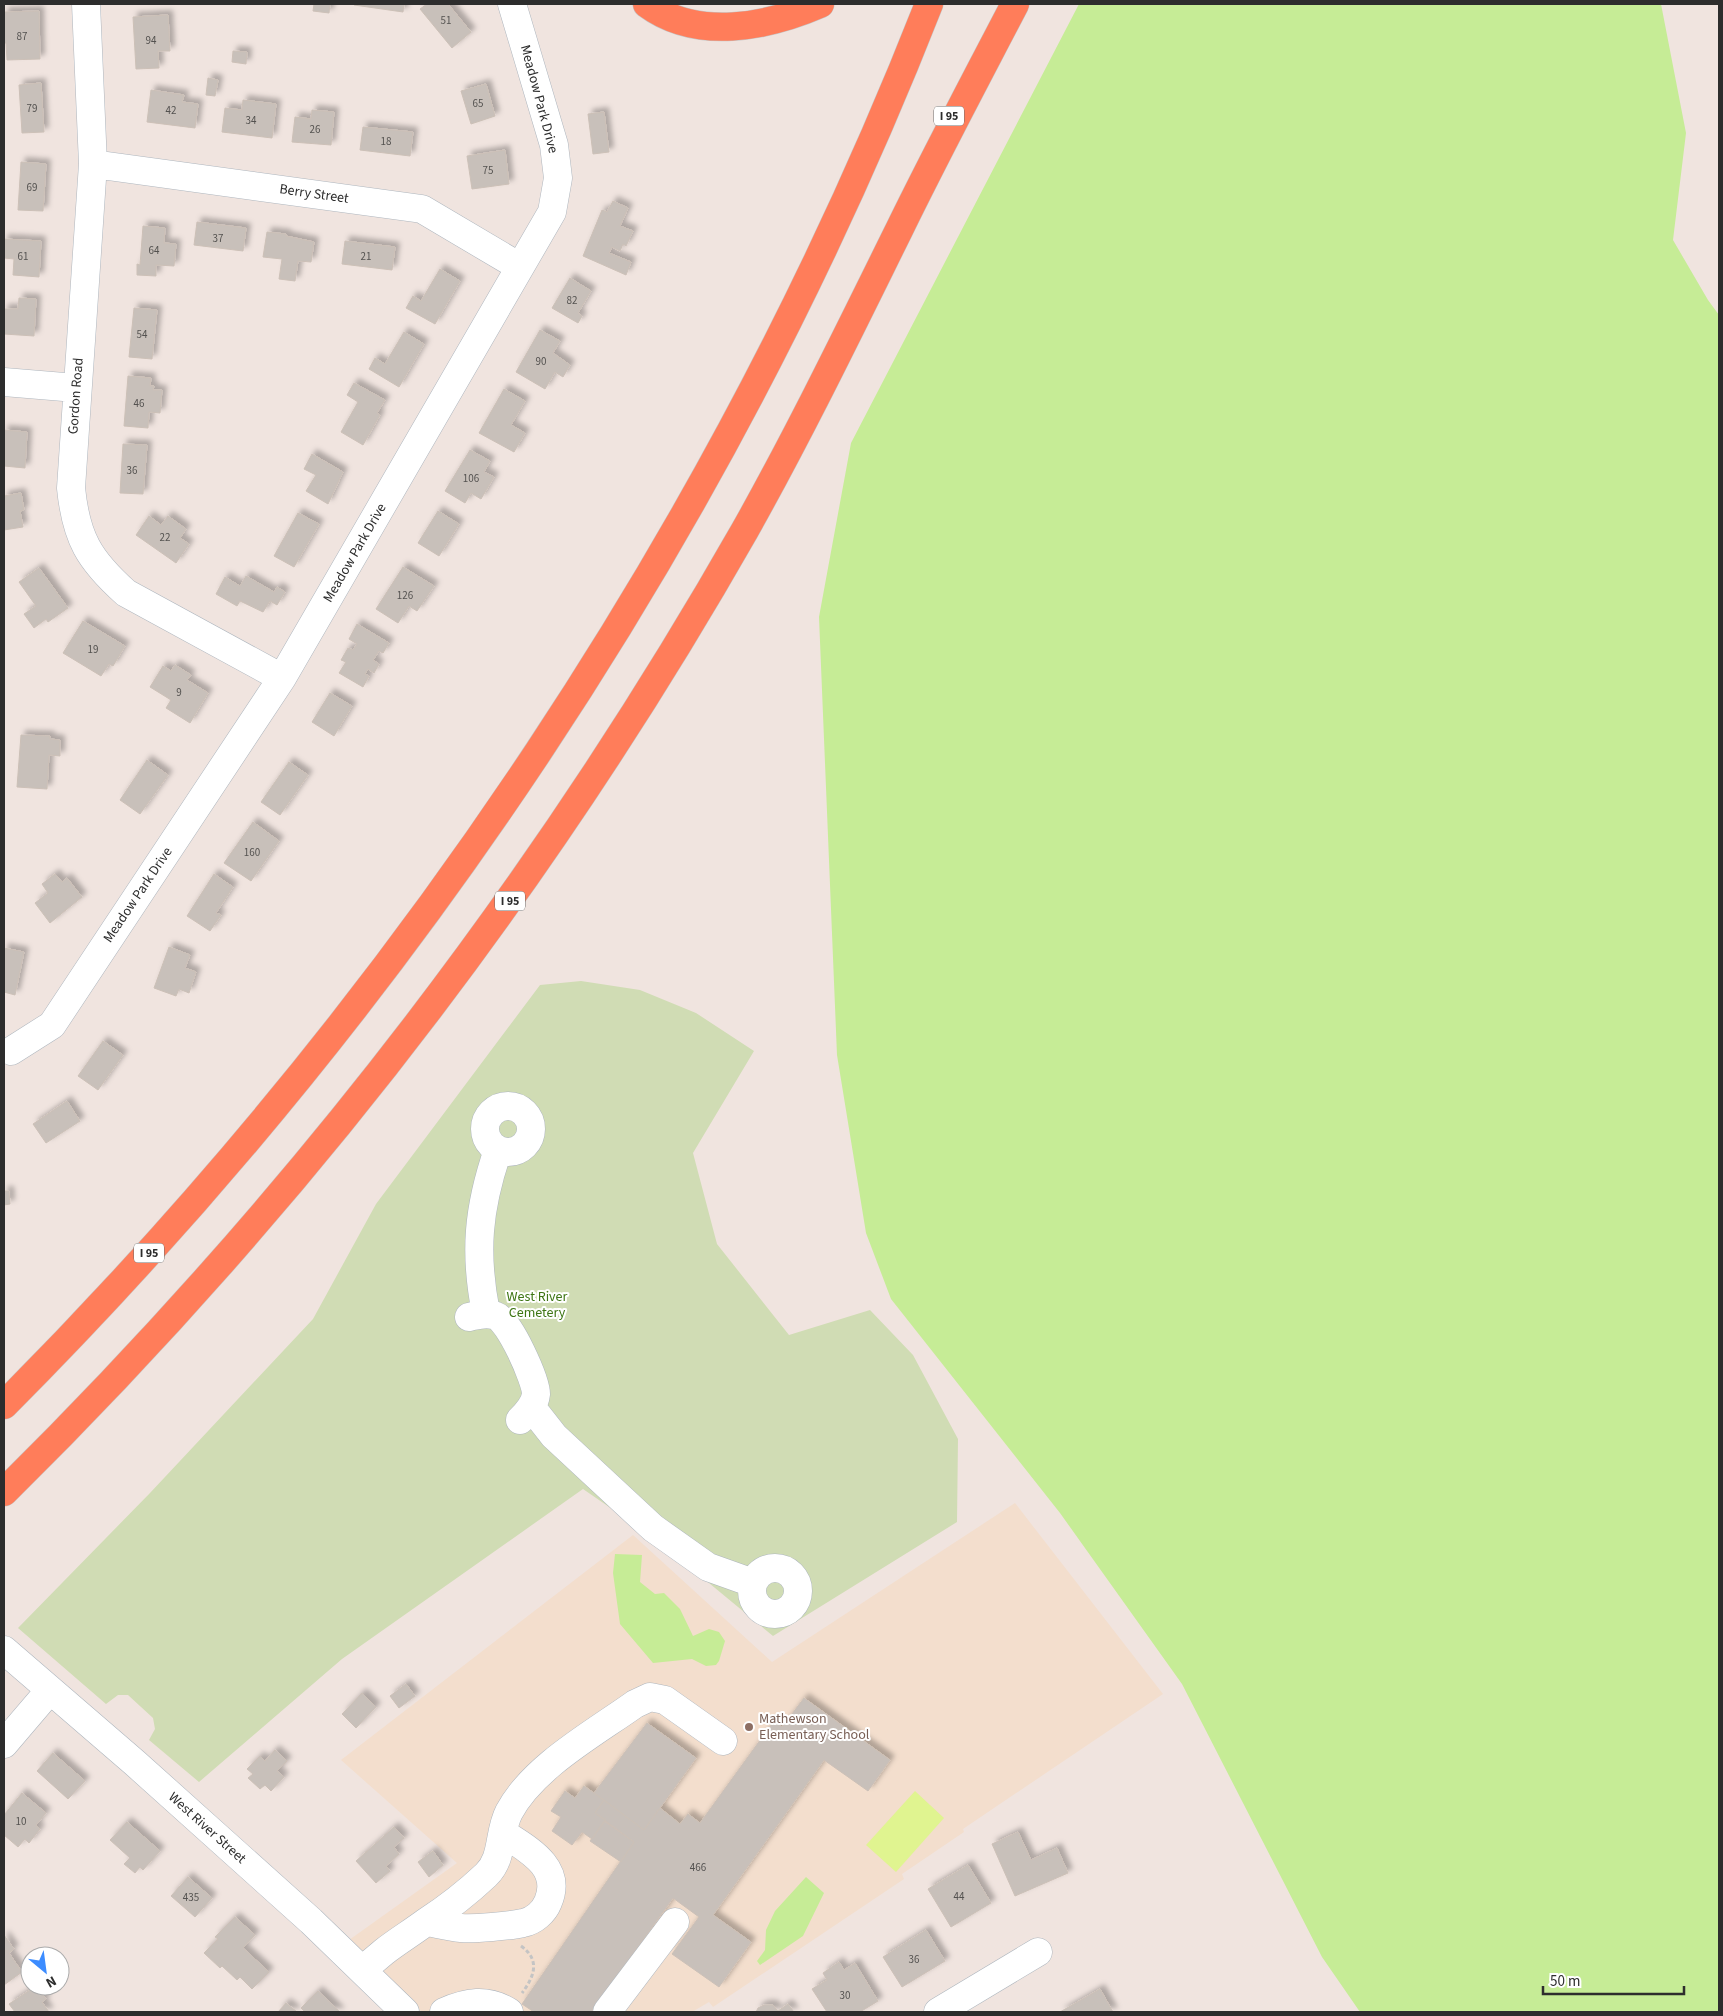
<svg xmlns="http://www.w3.org/2000/svg" width="1723" height="2016" font-family="'Source Sans 3',sans-serif">
  <style>
    .education { fill: #f3decd }
    .green { fill: #c6ec96 }
    .cemetery { fill: #d0dcb4 }
    .pitch { fill: #e0f490 }
    .building { fill: #c8c0ba; stroke: #ccc0b7; filter: url(#shadow) }
    .lines { fill: none; stroke-linecap: round; stroke-linejoin: round }
    .minor-casing { stroke: #aeb6be; stroke-width: 29 }
    .highway-casing { stroke: #c4c4c4; stroke-width: 29 }
    .path { stroke: #c4c4c4; stroke-width: 3; stroke-dasharray: 4 2.5; stroke-linecap: butt }
    .minor { stroke: #fff; stroke-width: 28 }
    .highway { stroke: #ff7d5a; stroke-width: 28 }
    .education-dot { fill: #8d6e63; stroke: #fff; stroke-width: 2 }
    .labels { text-anchor: middle; dominant-baseline: central; stroke-width: 4; stroke-linejoin: round; paint-order: stroke }
    .number-label { font-size: 11px; fill: #545250 }
    .shield { fill: #fff; stroke: #6c6c6c; stroke-width: 1 }
    .shield-label { font-size: 12px; font-weight: bold; fill: #2d2d2d }
    .street-label { font-size: 14px; fill: #2d2d2d; stroke: #fff }
    .park-label { font-size: 14px; fill: #3d7513; stroke: #fff }
    .education-label { font-size: 14px; fill: #785e54; stroke: #fff; text-anchor: start }
  </style>
  <defs>
    <filter id="shadow"><feDropShadow dx="4.5" dy="-4.5" stdDeviation="2.5" flood-color="#0004"/></filter>
  </defs>
  <rect width="100%" height="100%" fill="#f0e4df"/>
  <path class="education" d="M 1015,1503 L 1163,1694 L 963,1829 L 964,1832 L 902,1874 L 904,1879 L 713,2007 L 709,2002 L 692,2012 L 422,2012 L 349,1940 L 457,1863 L 341,1760 L 633,1535 L 772,1662 Z"/>
  <path class="green" d="M 1079,4 L 1661,4 L 1686,133 L 1673,240 L 1708,300 L 1719,315 L 1719,2012 L 1360,2012 L 1322,1957 L 1182,1684 L 1060,1513 L 891,1299 L 866,1233 L 837,1055 L 819,617 L 851,443 Z
    M 615,1554 L 642,1555 L 640,1582 L 655,1594 L 664,1593 L 680,1609 L 693,1636 L 709,1629 L 719,1632 L 725,1641 L 719,1661 L 716,1665 L 706,1666 L 692,1659 L 653,1663 L 620,1624 L 613,1573 Z
    M 806,1877 L 824,1893 L 803,1936 L 760,1965 L 757,1961 L 765,1950 L 766,1930 L 775,1911 Z"/>
  <path class="cemetery" d="M 581,981 L 640,990 L 696,1013 L 754,1051 L 693,1153 L 717,1244 L 789,1335 L 870,1310 L 913,1355 L 958,1439 L 957,1522 L 773,1636 L 657,1540 L 583,1489 L 342,1659 L 199,1782 L 149,1740 L 155,1729 L 153,1718 L 128,1695 L 118,1695 L 106,1704 L 18,1628 L 150,1493 L 313,1319 L 376,1204 L 540,985 Z"/>
  <path class="pitch" d="M 915,1791 L 944,1818 L 896,1872 L 866,1845 Z"/>
  <path class="building" d="M 314,4 L 330,4 L 329,13 L 313,11 Z
    M 354,4 L 404,4 L 403,12 L 354,5 Z
    M 427,4 L 448,4 L 471,32 L 452,48 L 420,9 Z
    M 39,11 L 40,59 L 7,60 L 6,43 L 4,43 L 4,12 Z
    M 168,15 L 170,51 L 158,51 L 159,68 L 136,69 L 133,17 Z
    M 233,51 L 247,52 L 246,64 L 232,62 Z
    M 208,78 L 218,80 L 215,96 L 206,95 Z
    M 41,83 L 44,132 L 22,133 L 19,85 Z
    M 486,84 L 495,116 L 471,124 L 461,91 Z
    M 151,90 L 184,95 L 182,102 L 198,104 L 195,128 L 147,122 Z
    M 243,100 L 276,104 L 272,138 L 222,132 L 225,108 L 242,110 Z
    M 312,110 L 334,112 L 331,145 L 292,142 L 295,117 L 311,119 Z
    M 604,112 L 609,152 L 593,154 L 588,114 Z
    M 363,127 L 413,132 L 410,156 L 360,150 Z
    M 505,150 L 509,184 L 472,189 L 467,156 Z
    M 21,162 L 46,164 L 43,211 L 18,210 Z
    M 613,201 L 628,208 L 620,226 L 633,231 L 626,246 L 623,244 L 620,251 L 612,247 L 609,253 L 631,262 L 626,275 L 583,256 L 602,210 L 607,212 Z
    M 197,222 L 246,228 L 243,251 L 194,245 Z
    M 143,226 L 165,228 L 164,243 L 176,244 L 174,266 L 156,265 L 156,276 L 137,275 L 137,264 L 140,265 Z
    M 267,232 L 286,234 L 286,236 L 314,242 L 311,262 L 298,261 L 295,281 L 279,279 L 282,259 L 263,257 Z
    M 4,239 L 41,241 L 39,277 L 13,275 L 14,259 L 4,258 Z
    M 345,241 L 395,247 L 392,270 L 342,264 Z
    M 440,269 L 460,281 L 435,324 L 406,308 L 413,296 L 421,301 Z
    M 570,278 L 591,291 L 578,313 L 582,316 L 578,323 L 552,308 Z
    M 19,298 L 36,299 L 34,336 L 4,334 L 4,309 L 18,309 Z
    M 134,308 L 157,310 L 152,359 L 129,357 Z
    M 540,330 L 560,341 L 553,353 L 570,365 L 563,377 L 555,372 L 545,389 L 516,372 Z
    M 404,332 L 424,344 L 399,387 L 369,369 L 375,358 L 385,364 Z
    M 128,376 L 151,378 L 150,386 L 154,386 L 153,390 L 162,390 L 160,413 L 149,412 L 148,428 L 124,426 Z
    M 354,383 L 385,400 L 377,413 L 380,415 L 363,445 L 341,432 L 358,402 L 347,395 Z
    M 504,389 L 525,401 L 511,425 L 525,433 L 514,452 L 479,433 Z
    M 4,430 L 27,432 L 25,468 L 4,466 Z
    M 123,444 L 147,445 L 143,494 L 120,493 Z
    M 470,450 L 490,461 L 484,472 L 494,477 L 481,499 L 471,493 L 465,503 L 445,491 Z
    M 312,454 L 343,472 L 328,504 L 306,491 L 316,475 L 304,469 Z
    M 21,493 L 24,510 L 20,511 L 23,527 L 4,530 L 4,496 Z
    M 438,511 L 459,524 L 439,556 L 418,543 Z
    M 298,513 L 319,524 L 294,567 L 274,556 Z
    M 149,516 L 161,525 L 168,516 L 186,529 L 180,538 L 189,544 L 176,563 L 136,535 Z
    M 403,567 L 434,586 L 417,611 L 409,606 L 398,623 L 376,609 Z
    M 39,568 L 68,608 L 48,622 L 46,619 L 34,628 L 24,614 L 36,606 L 19,582 Z
    M 246,576 L 274,592 L 277,587 L 285,592 L 277,605 L 270,601 L 263,612 L 240,601 L 237,606 L 216,594 L 225,577 L 240,586 Z
    M 83,621 L 125,646 L 113,666 L 109,664 L 101,676 L 63,653 Z
    M 357,624 L 389,643 L 383,653 L 379,651 L 373,660 L 379,664 L 374,673 L 368,669 L 365,674 L 369,676 L 363,687 L 339,673 L 346,662 L 341,660 L 348,648 L 353,650 L 357,644 L 349,639 Z
    M 175,665 L 191,675 L 187,680 L 208,693 L 190,723 L 166,708 L 171,700 L 150,687 L 163,666 L 171,671 Z
    M 330,693 L 352,706 L 334,736 L 312,722 Z
    M 21,735 L 50,736 L 50,739 L 60,740 L 60,756 L 49,755 L 47,789 L 17,787 Z
    M 147,760 L 168,775 L 140,814 L 120,800 Z
    M 289,762 L 308,775 L 280,815 L 261,802 Z
    M 253,822 L 279,841 L 251,881 L 224,863 Z
    M 55,874 L 62,882 L 67,878 L 82,897 L 50,923 L 35,903 L 48,893 L 42,884 Z
    M 214,874 L 233,887 L 216,913 L 221,915 L 210,931 L 187,916 Z
    M 169,947 L 190,955 L 185,968 L 196,972 L 189,993 L 179,989 L 176,996 L 154,988 Z
    M 4,948 L 24,952 L 15,995 L 4,992 Z
    M 103,1041 L 123,1055 L 98,1090 L 78,1076 Z
    M 67,1101 L 80,1121 L 46,1143 L 33,1124 Z
    M 4,1191 L 9,1191 L 10,1204 L 4,1205 Z
    M 406,1684 L 415,1696 L 399,1708 L 390,1696 Z
    M 362,1693 L 376,1707 L 356,1728 L 342,1714 Z
    M 804,1698 L 890,1760 L 868,1791 L 824,1760 L 713,1915 L 751,1942 L 719,1987 L 672,1954 L 699,1917 L 673,1898 L 591,2012 L 534,2012 L 522,2004 L 634,1842 L 595,1813 L 604,1800 L 644,1830 L 660,1808 L 680,1824 L 688,1814 L 700,1823 L 774,1721 L 782,1727 Z
    M 647,1723 L 696,1758 L 644,1830 L 594,1793 Z
    M 275,1750 L 287,1761 L 277,1771 L 284,1777 L 271,1791 L 265,1785 L 260,1789 L 248,1778 L 253,1774 L 247,1769 L 260,1756 L 265,1761 Z
    M 53,1753 L 85,1781 L 68,1799 L 37,1771 Z
    M 584,1786 L 604,1800 L 595,1813 L 606,1820 L 592,1839 L 582,1832 L 572,1845 L 552,1831 L 561,1817 L 551,1811 L 565,1791 L 575,1798 Z
    M 22,1793 L 46,1813 L 36,1825 L 40,1829 L 29,1843 L 25,1839 L 18,1847 L 4,1835 L 4,1815 Z
    M 604,1821 L 634,1842 L 621,1862 L 590,1841 Z
    M 127,1822 L 160,1851 L 143,1870 L 140,1867 L 135,1873 L 124,1864 L 130,1858 L 110,1840 Z
    M 394,1827 L 404,1838 L 394,1847 L 399,1854 L 386,1866 L 390,1871 L 376,1883 L 356,1861 Z
    M 1018,1832 L 1031,1860 L 1057,1848 L 1068,1873 L 1015,1896 L 992,1844 Z
    M 433,1851 L 443,1865 L 429,1877 L 418,1862 Z
    M 968,1865 L 991,1903 L 951,1927 L 928,1889 Z
    M 188,1877 L 212,1898 L 195,1917 L 171,1896 Z
    M 235,1917 L 255,1935 L 243,1948 L 269,1972 L 252,1989 L 240,1977 L 237,1980 L 222,1966 L 220,1968 L 204,1953 L 218,1939 L 215,1937 Z
    M 926,1930 L 945,1961 L 902,1987 L 883,1957 Z
    M 4,1935 L 14,1949 L 9,1953 L 22,1972 L 4,1985 Z
    M 839,1962 L 844,1970 L 855,1963 L 878,2001 L 860,2012 L 827,2012 L 812,1989 L 827,1980 L 823,1973 Z
    M 36,1986 L 46,1999 L 42,2002 L 49,2012 L 15,2012 L 9,2004 Z
    M 1100,1989 L 1113,2012 L 1060,2012 Z
    M 318,1991 L 340,2012 L 305,2012 L 301,2008 Z
    M 286,2003 L 296,2011 L 295,2012 L 278,2012 Z
    M 788,2004 L 794,2012 L 756,2012 L 758,2008 L 764,2005 L 773,2005 L 778,2011 Z"/>
  <g class="lines">
    <g class="minor-casing">
      <path id="minor" d="M 86,4 L 93,164 L 71,488 C 76,538 89,560 126,593 L 282,678
        M 93,164 L 422,209 L 520,267
        M 4,382 L 76,388
        M 11,1051 L 52,1025 L 282,678 L 552,212 L 558,178 L 554,145 L 512,4
        M485 1129a23 23 0 1 1 46 0a23 23 0 1 1-46 0Z
        M 486,1313 C 474,1253 478,1208 498,1150
        M 469,1317 C 478,1315 487,1312 496,1316 C 509,1320 536,1380 536,1394 C 535,1405 527,1413 520,1420
        M 532,1408 L 554,1436 L 653,1528 L 708,1567 L 753,1583
        M752 1591a23 23 0 1 1 46 0a23 23 0 1 1-46 0Z
        M 4,1650 L 135,1763 L 311,1921 L 405,2012
        M 4,1744 L 50,1690
        M 427,1922 C 438,1924 450,1927 461,1928 C 474,1929 510,1926 523,1923 C 534,1921 544,1912 548,1902 C 563,1867 527,1849 503,1833
        M 363,1971 C 382,1950 403,1939 426,1922 C 446,1909 468,1892 486,1875 C 504,1858 498,1833 509,1812 C 533,1767 593,1734 635,1704 L 650,1697 L 665,1700 L 723,1741
        M 444,2012 C 466,2002 487,1998 509,2012
        M 607,2012 L 675,1922
        M 938,2012 L 1038,1952"/>
    </g>
    <g class="highway-casing">
      <path id="highway" d="M 647,4 C 697,41 767,27 820,4
        M 4,1405 C 401,1007 724,527 929,4
        M 4,1492 C 295,1205 543,885 745,530 C 800,432 849,331 899,230 C 936,154 976,79 1015,4"/>
    </g>
    <path class="path" d="M 521,1946 C 541,1960 534,1977 522,1993"/>
    <use href="#minor" class="minor"/>
    <use href="#highway" class="highway"/>
  </g>
  <circle class="education-dot" cx="749" cy="1727" r="5"/>
  <g class="labels">
    <g class="number-label">
      <text x="446" y="20">51</text>
      <text x="22" y="36">87</text>
      <text x="151" y="40">94</text>
      <text x="478" y="103">65</text>
      <text x="32" y="108">79</text>
      <text x="171" y="110">42</text>
      <text x="251" y="120">34</text>
      <text x="315" y="129">26</text>
      <text x="386" y="141">18</text>
      <text x="488" y="170">75</text>
      <text x="32" y="187">69</text>
      <text x="218" y="238">37</text>
      <text x="154" y="250">64</text>
      <text x="23" y="256">61</text>
      <text x="366" y="256">21</text>
      <text x="572" y="300">82</text>
      <text x="142" y="334">54</text>
      <text x="541" y="361">90</text>
      <text x="139" y="403">46</text>
      <text x="132" y="470">36</text>
      <text x="471" y="478">106</text>
      <text x="165" y="537">22</text>
      <text x="405" y="595">126</text>
      <text x="93" y="649">19</text>
      <text x="179" y="692">9</text>
      <text x="252" y="852">160</text>
      <text x="21" y="1821">10</text>
      <text x="698" y="1867">466</text>
      <text x="959" y="1896">44</text>
      <text x="191" y="1897">435</text>
      <text x="914" y="1959">36</text>
      <text x="845" y="1995">30</text>
    </g>
    <g class="shield">
      <rect x="934" y="106.5" width="30" height="19" rx="4"/>
      <rect x="495" y="891.5" width="30" height="19" rx="4"/>
      <rect x="134" y="1243.5" width="30" height="19" rx="4"/>
    </g>
    <g class="shield-label">
      <text x="949" y="116">I 95</text>
      <text x="510" y="901">I 95</text>
      <text x="149" y="1253">I 95</text>
    </g>
    <g class="street-label">
      <text transform="translate(539 99) rotate(75)">Meadow Park Drive</text>
      <text transform="translate(314 194) rotate(8)">Berry Street</text>
      <text transform="translate(76 396) rotate(-86)">Gordon Road</text>
      <text transform="translate(355 553) rotate(-60)">Meadow Park Drive</text>
      <text transform="translate(138 895) rotate(-56)">Meadow Park Drive</text>
      <text transform="translate(207 1828) rotate(42)">West River Street</text>
    </g>
    <g class="park-label">
      <text x="537" y="1297">West River<tspan x="537" dy="16">Cemetery</tspan></text>
    </g>
    <g class="education-label">
      <text x="759" y="1719">Mathewson<tspan x="759" dy="16">Elementary School</tspan></text>
    </g>
  </g>
  <rect width="1723" height="2016" fill="none" stroke="#2d2d2d" stroke-width="10"/>
  <g transform="translate(45 1971) rotate(151)"><circle r="24" fill="#ffffff" stroke="#ababab"/>
  <path d="M0-4L9 19L0 12L-9 19Z" fill="#3c8cff"/>
  <text y="-8" font-size="14" font-weight="bold" text-anchor="middle" fill="#2d2d2d">N</text>
  </g>
  <path d="M1543 1986v8h141v-8" fill="none" stroke="#2d2d2d" stroke-width="2.5"/>
  <text x="1550" y="1986" font-size="15" fill="#2d2d2d" stroke="#ffffff" stroke-width="4" paint-order="stroke">50 m</text>
</svg>
